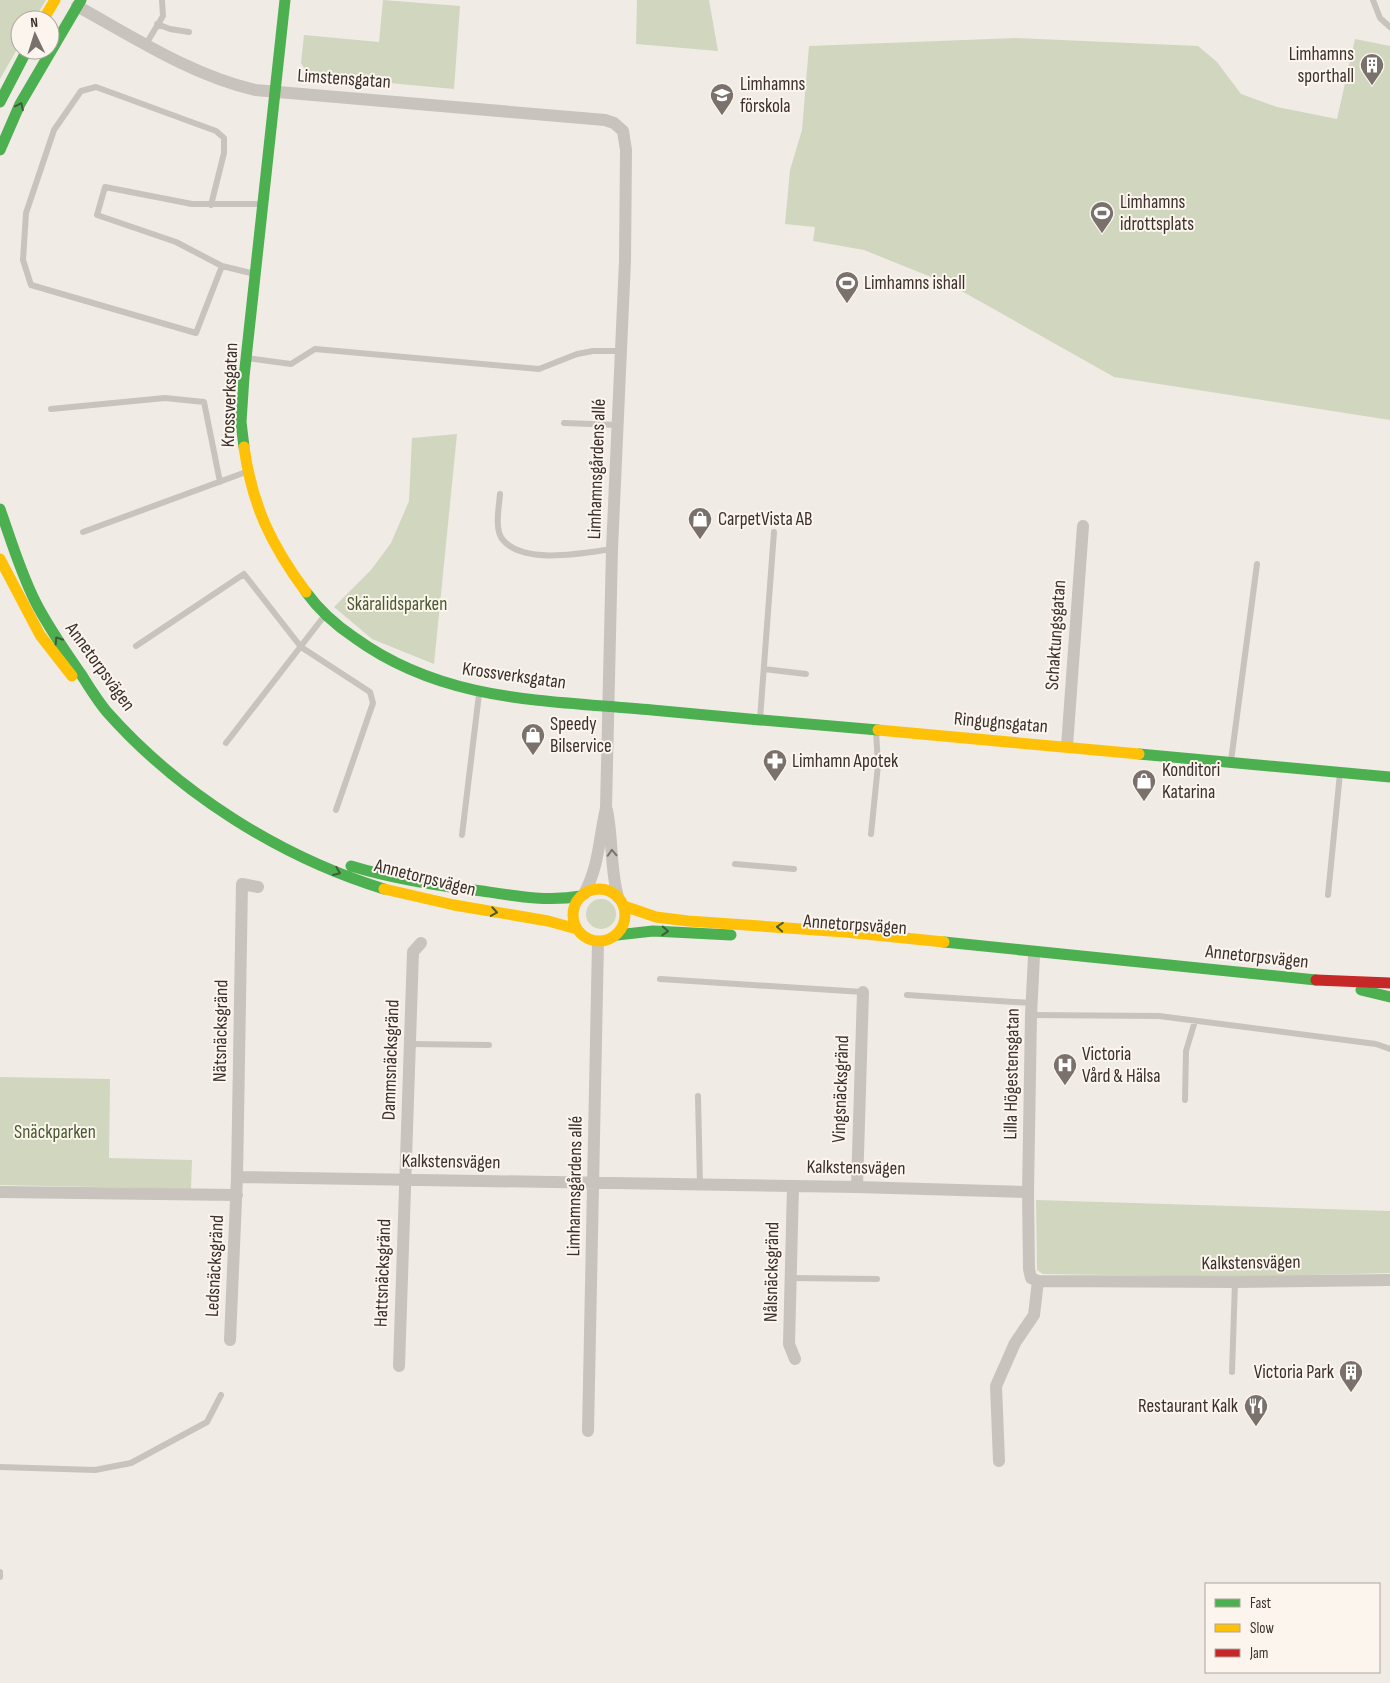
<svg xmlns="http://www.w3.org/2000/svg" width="1390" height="1683" font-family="'Sofia Sans Condensed',sans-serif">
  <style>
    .green { fill: #d1d6bf }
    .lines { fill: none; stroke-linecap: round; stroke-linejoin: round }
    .lane { stroke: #c9c3be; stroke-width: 6 }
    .street { stroke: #c9c3be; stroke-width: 12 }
    .fast { stroke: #4caf50; stroke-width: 11 }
    .slow { stroke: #ffc107; stroke-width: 11 }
    .jam { stroke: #c62828; stroke-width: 11 }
    .oneway { stroke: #415c38 }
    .oneway2 { stroke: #7b726d }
    .labels { text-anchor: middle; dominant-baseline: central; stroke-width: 4; stroke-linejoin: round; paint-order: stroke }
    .poi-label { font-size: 19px; fill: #3b302b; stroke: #fbf5ee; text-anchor: start }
    .street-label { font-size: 19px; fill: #3b302b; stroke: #fbf5ee }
    .park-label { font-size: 19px; fill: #4a5a2e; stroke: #fbf5ee }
  </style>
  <rect width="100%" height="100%" fill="#f0ebe5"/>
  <path class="green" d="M 0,0 L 46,0 L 34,20 L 20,20 L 20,44 L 0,79 Z
    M 383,0 L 460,6 L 454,89 L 314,76 L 307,73 L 301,63 L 304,35 L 379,42 Z
    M 637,0 L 709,0 L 718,51 L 636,44 Z
    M 1016,38 L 1198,46 L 1217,62 L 1241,94 L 1277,107 L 1337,119 L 1355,39 L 1390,46 L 1390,420 L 1114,377 L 951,285 L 864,250 L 813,241 L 815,227 L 785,224 L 790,170 L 802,130 L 809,46 Z
    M 457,434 L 434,664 L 372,639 L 334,607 L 371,570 L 391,543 L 409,501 L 412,438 Z
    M586 914a15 15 0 1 1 30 0a15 15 0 1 1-30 0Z
    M 0,1077 L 110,1079 L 109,1158 L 192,1160 L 191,1189 L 0,1185 Z
    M 1036,1200 L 1390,1211 L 1390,1273 L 1236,1277 L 1043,1274 L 1037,1270 Z"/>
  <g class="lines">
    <path class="lane" d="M 1373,0 L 1380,18 L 1390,27
      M 157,24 L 170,29 L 189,32
      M 146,44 L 163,16 L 162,0
      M 211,205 L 224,153 L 224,138 L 216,131 L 96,87 L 81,91 L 54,130 L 26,213 L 23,260 L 31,285 L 196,333 L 222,266
      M 255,274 L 222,266 L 176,242 L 97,215 L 105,187 L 192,204 L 263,204
      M 247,358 L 291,364 L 315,349 L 539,369 L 577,354 L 593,351 L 621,351
      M 51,409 L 165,398 L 204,402 L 220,482
      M 564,423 L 618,425
      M 500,494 C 499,507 494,530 503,540 C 524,565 584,553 612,549
      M 83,532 L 246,472
      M 136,646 L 244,574 L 301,647 L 370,692 L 373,703 L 336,810
      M 764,669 L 806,674
      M 760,719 L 774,532
      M 226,743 L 325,615
      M 1231,761 L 1257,564
      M 871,834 L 878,765 L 876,731
      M 462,835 L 479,694
      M 735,864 L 794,869
      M 1328,895 L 1340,773
      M 660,979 L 863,992
      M 907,995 L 1031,1003
      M 1031,1015 L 1159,1016 L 1376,1044 L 1390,1049
      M 410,1044 L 489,1045
      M 698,1096 L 700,1185
      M 1185,1100 L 1186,1051 L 1195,1021
      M 790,1278 L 877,1279
      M 1232,1372 L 1235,1282
      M 0,1467 L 95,1470 L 131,1463 L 207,1422 L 221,1395
      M 0,1572 L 0,1577"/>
    <path class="street" d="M 77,6 C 135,38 191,75 255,90 L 605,120 L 614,123 L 623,131 L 626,150 L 625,261 L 612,549 L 606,808 C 599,838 599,867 584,894
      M 1067,746 L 1083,526
      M 607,810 C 613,839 610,869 618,897
      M 237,1177 L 857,1187 L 1028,1192 L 1029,1269 L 1031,1278 L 1038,1281 L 1235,1282 L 1390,1280
      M 793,1186 L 789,1344 L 795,1359
      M 857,1187 L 863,992
      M 0,1192 L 237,1195
      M 1028,1192 L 1031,1015 L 1034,956
      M 230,1340 L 237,1177 L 242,884 L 258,887
      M 399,1366 L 413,952 L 421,943
      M 588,1431 L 598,942
      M 999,1461 L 996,1386 L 1015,1343 L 1034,1315 L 1038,1281"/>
    <path class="fast" d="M 0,102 L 27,50
      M 0,150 L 20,104 L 81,0
      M 244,447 L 241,422 L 244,377 L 285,0
      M 0,509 C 11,540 20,571 35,601 C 48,627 65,651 81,674 C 89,687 97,700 107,712 C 179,793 280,857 384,889
      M 306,592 C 319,610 337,626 355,638 C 445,703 546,700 652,710 C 727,717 803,724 878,730
      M 1139,754 L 1390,777
      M 351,866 C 394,879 438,886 482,891 C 515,896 548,902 581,896
      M 617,935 L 653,931 L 731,935
      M 944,942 L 1316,980
      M 1361,990 L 1390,997"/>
    <path class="slow" d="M 43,20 L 55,0
      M 244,447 C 252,505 271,545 306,592
      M 0,559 L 40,635 L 72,676
      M 878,730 L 1139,754
      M573 915a26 26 0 1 1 52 0a26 26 0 1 1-52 0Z
      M 384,889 L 454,905 L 548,921 L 577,929
      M 624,906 L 656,917 L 688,921 L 845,932 L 944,942"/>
    <path class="jam" d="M 1316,980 L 1390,983"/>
  </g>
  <defs><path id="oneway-chevron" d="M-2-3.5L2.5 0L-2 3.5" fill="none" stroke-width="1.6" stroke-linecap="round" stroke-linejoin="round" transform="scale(1.25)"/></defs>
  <g class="oneway">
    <use href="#oneway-chevron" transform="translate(20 106) rotate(-64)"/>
    <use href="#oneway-chevron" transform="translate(58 640) rotate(-123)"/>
    <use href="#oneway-chevron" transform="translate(337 872) rotate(23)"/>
    <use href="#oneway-chevron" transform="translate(494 912) rotate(9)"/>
    <use href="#oneway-chevron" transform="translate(780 927) rotate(-176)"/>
    <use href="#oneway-chevron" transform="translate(665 931) rotate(3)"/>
  </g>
  <use class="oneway2" href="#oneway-chevron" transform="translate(612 853) rotate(-93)"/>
  <defs>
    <g id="building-pin" transform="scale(1.25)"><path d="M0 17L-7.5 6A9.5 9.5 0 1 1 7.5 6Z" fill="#7a716c" stroke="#fbf5ee"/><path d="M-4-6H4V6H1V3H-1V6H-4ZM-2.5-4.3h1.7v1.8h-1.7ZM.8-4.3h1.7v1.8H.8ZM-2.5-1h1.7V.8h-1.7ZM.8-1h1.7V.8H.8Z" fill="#fff"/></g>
    <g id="school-pin" transform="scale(1.25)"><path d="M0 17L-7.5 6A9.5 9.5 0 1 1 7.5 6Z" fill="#7a716c" stroke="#fbf5ee"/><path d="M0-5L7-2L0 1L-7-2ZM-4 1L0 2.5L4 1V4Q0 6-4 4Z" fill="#fff"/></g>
    <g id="stadium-pin" transform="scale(1.25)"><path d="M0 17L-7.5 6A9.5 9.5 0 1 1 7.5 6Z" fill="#7a716c" stroke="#fbf5ee"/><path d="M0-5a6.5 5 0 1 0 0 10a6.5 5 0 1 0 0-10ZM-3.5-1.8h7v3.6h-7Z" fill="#fff"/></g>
    <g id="shop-pin" transform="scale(1.25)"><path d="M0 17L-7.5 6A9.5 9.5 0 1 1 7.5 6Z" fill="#7a716c" stroke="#fbf5ee"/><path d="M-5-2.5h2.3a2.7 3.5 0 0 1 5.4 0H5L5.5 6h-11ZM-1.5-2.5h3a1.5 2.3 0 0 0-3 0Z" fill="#fff"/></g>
    <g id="pharmacy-pin" transform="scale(1.25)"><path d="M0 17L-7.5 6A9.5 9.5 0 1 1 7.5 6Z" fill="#7a716c" stroke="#fbf5ee"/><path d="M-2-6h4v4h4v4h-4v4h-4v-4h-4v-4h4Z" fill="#fff"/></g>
    <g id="hospital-pin" transform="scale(1.25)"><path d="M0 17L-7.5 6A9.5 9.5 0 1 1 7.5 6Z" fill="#7a716c" stroke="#fbf5ee"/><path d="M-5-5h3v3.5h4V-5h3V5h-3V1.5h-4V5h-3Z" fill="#fff"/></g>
    <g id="restaurant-pin" transform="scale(1.25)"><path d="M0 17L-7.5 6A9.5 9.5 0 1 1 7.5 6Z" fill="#7a716c" stroke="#fbf5ee"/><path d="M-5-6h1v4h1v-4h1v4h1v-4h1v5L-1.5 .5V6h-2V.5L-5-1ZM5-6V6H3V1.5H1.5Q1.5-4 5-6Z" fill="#fff"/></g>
  </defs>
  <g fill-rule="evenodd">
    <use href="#building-pin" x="1372" y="65"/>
    <use href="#school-pin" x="722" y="95"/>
    <use href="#stadium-pin" x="1102" y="213"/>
    <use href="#stadium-pin" x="847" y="283"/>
    <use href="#shop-pin" x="700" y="519"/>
    <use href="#shop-pin" x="533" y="735"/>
    <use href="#pharmacy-pin" x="775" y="761"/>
    <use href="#shop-pin" x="1144" y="781"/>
    <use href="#hospital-pin" x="1065" y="1065"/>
    <use href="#building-pin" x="1351" y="1372"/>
    <use href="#restaurant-pin" x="1256" y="1406"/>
  </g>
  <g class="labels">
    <g class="poi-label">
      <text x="1354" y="54" text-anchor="end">Limhamns<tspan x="1354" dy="22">sporthall</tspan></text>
      <text x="740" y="84">Limhamns<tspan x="740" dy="22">förskola</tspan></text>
      <text x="1120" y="202">Limhamns<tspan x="1120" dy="22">idrottsplats</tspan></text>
      <text x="864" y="283">Limhamns ishall</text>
      <text x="718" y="519">CarpetVista AB</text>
      <text x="550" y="724">Speedy<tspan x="550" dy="22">Bilservice</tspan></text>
      <text x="792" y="761">Limhamn Apotek</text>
      <text x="1162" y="770">Konditori<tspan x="1162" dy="22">Katarina</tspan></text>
      <text x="1082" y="1054">Victoria<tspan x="1082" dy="22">Vård &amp; Hälsa</tspan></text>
      <text x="1334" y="1372" text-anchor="end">Victoria Park</text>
      <text x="1238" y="1406" text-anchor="end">Restaurant Kalk</text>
    </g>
    <g class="street-label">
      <text transform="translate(344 79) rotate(4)">Limstensgatan</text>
      <text transform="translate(230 395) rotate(-88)">Krossverksgatan</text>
      <text transform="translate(597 469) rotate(-88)">Limhamnsgårdens allé</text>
      <text transform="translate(1056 635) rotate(-86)">Schaktungsgatan</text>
      <text transform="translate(100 667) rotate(54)">Annetorpsvägen</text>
      <text transform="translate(514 676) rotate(8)">Krossverksgatan</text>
      <text transform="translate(1001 723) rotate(5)">Ringugnsgatan</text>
      <text transform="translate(425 878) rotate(14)">Annetorpsvägen</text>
      <text transform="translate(855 925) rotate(4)">Annetorpsvägen</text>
      <text transform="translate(1257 957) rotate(6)">Annetorpsvägen</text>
      <text transform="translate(221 1031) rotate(-89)">Nätsnäcksgränd</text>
      <text transform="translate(391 1060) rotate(-88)">Dammsnäcksgränd</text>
      <text transform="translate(1012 1074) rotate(-89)">Lilla Högestensgatan</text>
      <text transform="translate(841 1089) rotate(-88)">Vingsnäcksgränd</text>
      <text transform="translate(451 1162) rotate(1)">Kalkstensvägen</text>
      <text transform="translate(856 1168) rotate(1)">Kalkstensvägen</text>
      <text transform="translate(575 1186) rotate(-89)">Limhamnsgårdens allé</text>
      <text transform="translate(1251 1263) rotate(-1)">Kalkstensvägen</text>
      <text transform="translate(215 1266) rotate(-87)">Ledsnäcksgränd</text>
      <text transform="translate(772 1272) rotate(-89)">Nålsnäcksgränd</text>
      <text transform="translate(383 1273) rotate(-88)">Hattsnäcksgränd</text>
    </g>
    <g class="park-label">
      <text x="397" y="604">Skäralidsparken</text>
      <text x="55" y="1132">Snäckparken</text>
    </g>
  </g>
  <rect x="1205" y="1583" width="175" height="90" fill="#fbf5ee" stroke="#aea6a0"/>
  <rect x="1215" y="1599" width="25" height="8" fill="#4caf50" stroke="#aea6a0"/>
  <text x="1250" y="1608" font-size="15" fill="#3b302b">Fast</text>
  <rect x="1215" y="1624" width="25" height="8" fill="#ffc107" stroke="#aea6a0"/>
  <text x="1250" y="1633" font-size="15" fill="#3b302b">Slow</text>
  <rect x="1215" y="1649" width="25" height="8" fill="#c62828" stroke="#aea6a0"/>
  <text x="1250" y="1658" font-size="15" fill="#3b302b">Jam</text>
  <g transform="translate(35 35) rotate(356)"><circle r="24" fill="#fbf5ee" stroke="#aea6a0"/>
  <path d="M0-4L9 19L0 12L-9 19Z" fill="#7a716c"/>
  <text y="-8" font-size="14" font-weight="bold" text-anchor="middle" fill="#3b302b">N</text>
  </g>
</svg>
